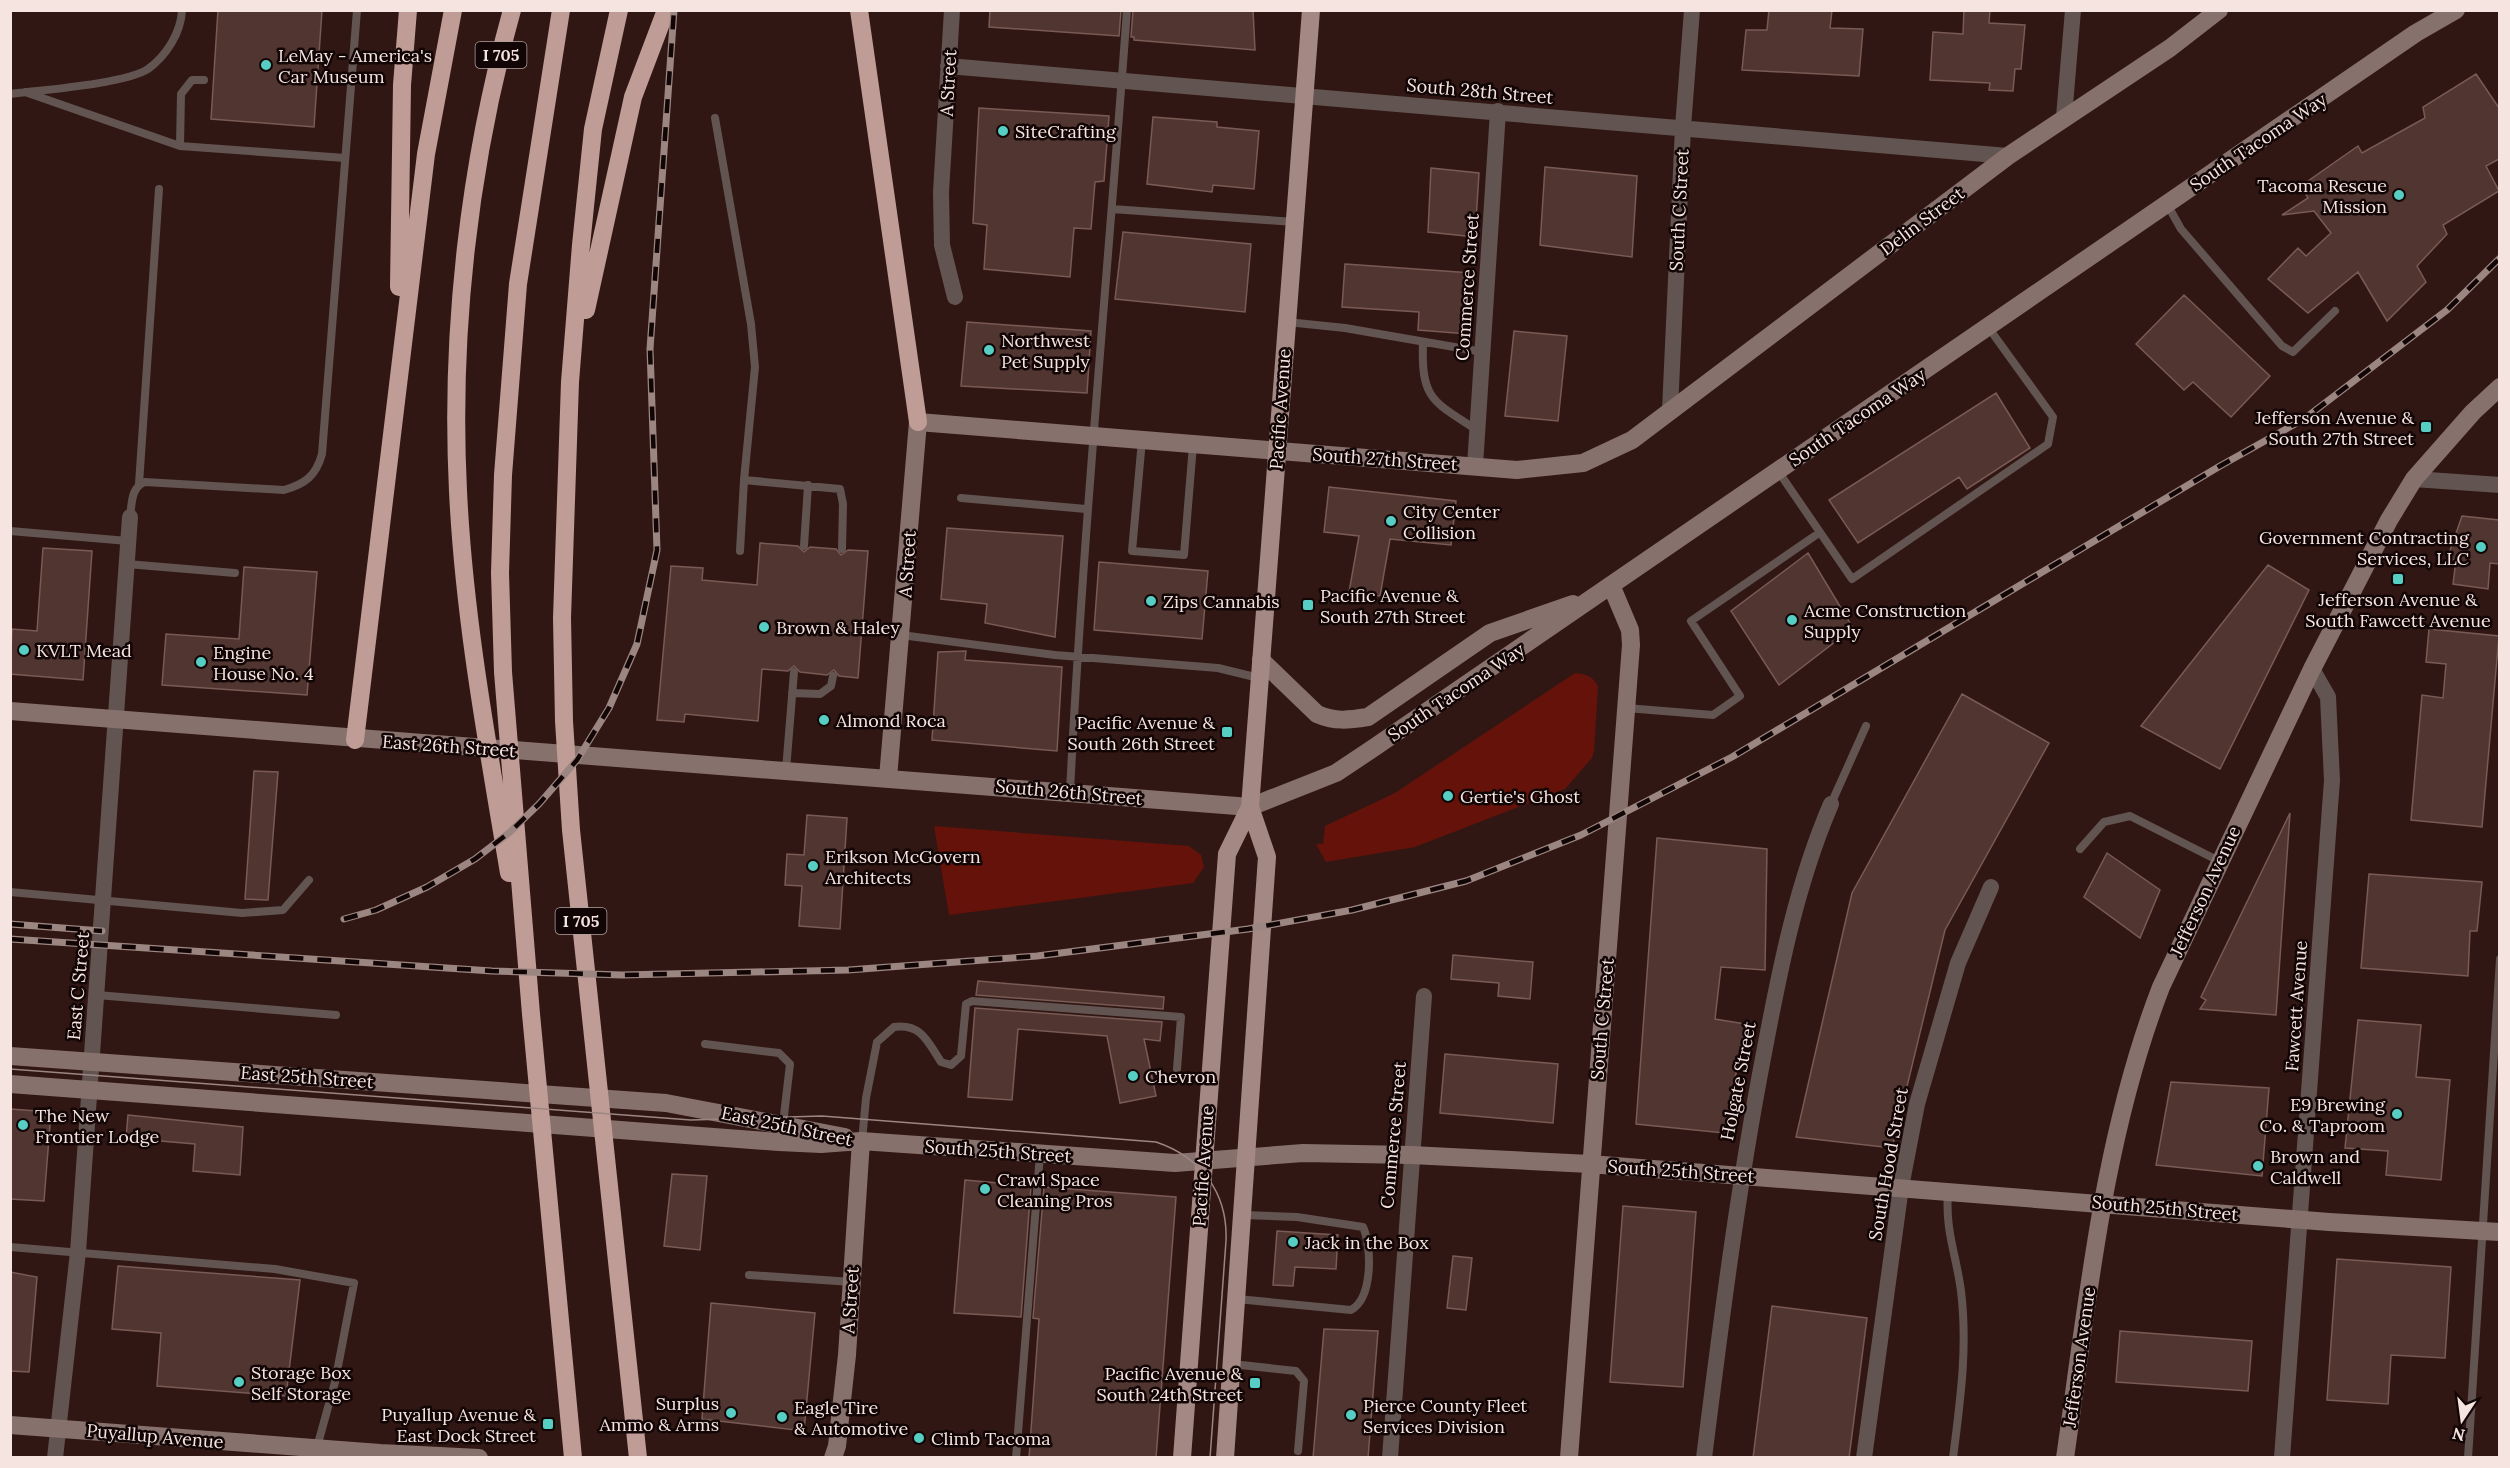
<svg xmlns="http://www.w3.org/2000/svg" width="2510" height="1468" font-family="Lora,serif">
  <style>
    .green { fill: #65120a }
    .building { fill: #513530; stroke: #795a55; stroke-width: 1.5 }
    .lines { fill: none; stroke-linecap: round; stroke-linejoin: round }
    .lane { stroke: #625451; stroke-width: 8 }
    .street { stroke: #625451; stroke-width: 16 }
    .secondary { stroke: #87716d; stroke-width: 18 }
    .primary { stroke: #a48883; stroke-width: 18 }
    .highway { stroke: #bf9d96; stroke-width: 18 }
    .tram { stroke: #9c8682; stroke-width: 1.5 }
    .rail-casing { stroke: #9c8682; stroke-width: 7 }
    .rail { stroke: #110605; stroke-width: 4.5; stroke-dasharray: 14; stroke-linecap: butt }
    .poi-dot { fill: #56cec3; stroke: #110605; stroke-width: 2 }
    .labels { text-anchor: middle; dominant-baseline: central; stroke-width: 5; stroke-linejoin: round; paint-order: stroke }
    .shield { fill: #110605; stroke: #b1a19e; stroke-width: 1.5 }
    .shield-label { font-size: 16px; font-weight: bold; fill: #f6e4e0 }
    .poi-label { font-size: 18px; fill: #f6e4e0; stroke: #110605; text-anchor: start }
    .street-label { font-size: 18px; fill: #f6e4e0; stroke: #110605 }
  </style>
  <rect width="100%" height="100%" fill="#311713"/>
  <path class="green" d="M 1575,673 C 1585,674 1594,676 1598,687 L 1594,751 L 1592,758 L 1565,789 L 1415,847 L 1326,862 L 1316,844 L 1323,844 L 1325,826 L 1395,793 Z
    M 934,826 L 1189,846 L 1201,855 L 1204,867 L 1193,883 L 949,915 Z"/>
  <path class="building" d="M 218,10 L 322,10 L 314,127 L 211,119 Z
    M 990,10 L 1121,10 L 1119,36 L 989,27 Z
    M 1133,10 L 1253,10 L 1255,50 L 1134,40 L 1134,37 L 1131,37 Z
    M 1769,10 L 1832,10 L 1830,28 L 1863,29 L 1859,76 L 1742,70 L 1746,30 L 1767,30 Z
    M 1964,10 L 1990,10 L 1989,23 L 2025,25 L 2021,69 L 2015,69 L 2013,91 L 1989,90 L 1990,83 L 1930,80 L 1933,32 L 1963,34 Z
    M 2476,74 L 2499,108 L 2499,159 L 2486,166 L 2499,191 L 2443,225 L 2447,234 L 2417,266 L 2426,282 L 2387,321 L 2358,272 L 2308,313 L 2268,279 L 2298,248 L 2306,256 L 2331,233 L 2314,211 L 2282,215 L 2308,198 L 2301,186 L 2358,146 L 2362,153 L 2425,118 L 2423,107 Z
    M 979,108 L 1109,116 L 1104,181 L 1095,182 L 1091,229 L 1074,228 L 1070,277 L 984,269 L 987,225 L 973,223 Z
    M 1153,117 L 1217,122 L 1217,127 L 1259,131 L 1254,189 L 1213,185 L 1212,192 L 1147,184 Z
    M 1545,167 L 1637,176 L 1632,257 L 1540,245 Z
    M 1431,168 L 1479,173 L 1475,237 L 1428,232 Z
    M 1123,232 L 1251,244 L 1245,312 L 1115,299 Z
    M 1345,264 L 1472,273 L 1468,334 L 1418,330 L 1419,312 L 1342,307 Z
    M 2184,295 L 2270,376 L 2231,417 L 2193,382 L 2184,390 L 2136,344 Z
    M 967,322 L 1091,331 L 1087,393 L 961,386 Z
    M 1514,331 L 1567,336 L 1558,421 L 1505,416 Z
    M 1996,393 L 2030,448 L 1967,489 L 1959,477 L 1858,543 L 1829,500 Z
    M 1329,487 L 1456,501 L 1451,545 L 1390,539 L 1380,596 L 1349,592 L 1359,536 L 1324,532 Z
    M 2462,516 L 2499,520 L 2499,564 L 2490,563 L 2488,589 L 2453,584 L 2456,560 L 2447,559 Z
    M 947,528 L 1063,536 L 1055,637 L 985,623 L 987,604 L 941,599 Z
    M 760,543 L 798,546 L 804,552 L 810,547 L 836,549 L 841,555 L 848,550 L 868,551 L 858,678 L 839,676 L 834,670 L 827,675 L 800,672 L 794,666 L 788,671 L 762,669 L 758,721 L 685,714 L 684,722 L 657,720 L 671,566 L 703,568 L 702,580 L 757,585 Z
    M 43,548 L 92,551 L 83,680 L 10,674 L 12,629 L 37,631 Z
    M 1808,553 L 1853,628 L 1779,685 L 1731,611 Z
    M 1099,562 L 1208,571 L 1202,639 L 1094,630 Z
    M 2268,565 L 2309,590 L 2220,769 L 2141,726 Z
    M 244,567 L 317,572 L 307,695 L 162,685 L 166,634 L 239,639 Z
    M 2429,629 L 2499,636 L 2482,827 L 2411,820 L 2422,695 L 2443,698 L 2446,664 L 2426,662 Z
    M 966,651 L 965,660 L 1062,667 L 1057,751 L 932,740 L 938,652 Z
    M 1962,694 L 2049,743 L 1945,930 L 1892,1148 L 1796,1137 L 1852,893 Z
    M 254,771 L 278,772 L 268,900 L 245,899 Z
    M 2290,813 L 2276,1015 L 2200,1009 L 2206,1000 L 2201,997 Z
    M 807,815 L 847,818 L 840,929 L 799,926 L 802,886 L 785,885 L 787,854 L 804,855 Z
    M 1657,838 L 1767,849 L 1765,970 L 1721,967 L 1715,1019 L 1746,1024 L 1724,1133 L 1636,1124 Z
    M 2107,853 L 2160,890 L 2140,938 L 2084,897 Z
    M 2369,874 L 2482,882 L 2477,931 L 2470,931 L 2468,976 L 2361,968 Z
    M 1453,955 L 1533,962 L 1530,999 L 1498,996 L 1499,983 L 1451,979 Z
    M 978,981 L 1164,997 L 1163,1009 L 976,995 Z
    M 975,1008 L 1162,1022 L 1160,1041 L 1144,1039 L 1156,1096 L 1120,1103 L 1107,1036 L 1018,1029 L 1012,1100 L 968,1097 Z
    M 2358,1020 L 2421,1025 L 2416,1077 L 2450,1080 L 2441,1180 L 2386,1175 L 2388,1151 L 2345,1148 Z
    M 1445,1054 L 1558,1064 L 1553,1123 L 1440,1113 Z
    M 2171,1082 L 2269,1088 L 2262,1176 L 2156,1165 Z
    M 10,1109 L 51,1112 L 44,1201 L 10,1199 Z
    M 128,1115 L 243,1127 L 240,1175 L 193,1171 L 195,1144 L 126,1138 Z
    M 672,1174 L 707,1176 L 700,1250 L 664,1246 Z
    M 965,1180 L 1031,1186 L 1021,1317 L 954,1313 Z
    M 1044,1187 L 1176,1197 L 1156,1458 L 1029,1458 L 1039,1319 L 1033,1318 Z
    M 1623,1206 L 1696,1212 L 1683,1387 L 1610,1382 Z
    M 1277,1231 L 1338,1235 L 1336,1269 L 1295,1267 L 1293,1286 L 1273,1285 Z
    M 1453,1256 L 1472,1258 L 1466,1310 L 1447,1308 Z
    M 2337,1259 L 2451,1267 L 2445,1358 L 2391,1355 L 2388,1404 L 2327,1400 Z
    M 118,1266 L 300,1280 L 286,1396 L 157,1386 L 161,1333 L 112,1329 Z
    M 10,1272 L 37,1277 L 29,1372 L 10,1371 Z
    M 711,1303 L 815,1313 L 804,1431 L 702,1419 Z
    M 1772,1306 L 1867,1318 L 1849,1458 L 1753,1458 Z
    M 1324,1329 L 1378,1331 L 1368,1458 L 1313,1458 Z
    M 2120,1331 L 2252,1341 L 2248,1391 L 2116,1382 Z"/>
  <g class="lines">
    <path class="lane" d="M 25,92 L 180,146 L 345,158
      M 10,94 C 42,90 125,84 148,69 C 166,56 181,33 182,10
      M 715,118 L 751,324 L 755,367 L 744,480 L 840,489 L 843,504 L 842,549
      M 180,146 L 181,94 L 192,80 L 204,80
      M 2167,204 L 2181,229 L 2282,346 L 2293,352 L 2335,311
      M 1112,209 L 1295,222
      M 1287,322 L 1345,328 L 1483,352
      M 1423,342 C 1421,399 1432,401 1477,430
      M 1142,440 L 1132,551 L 1184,555 L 1193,445
      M 1778,471 L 1852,579 L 2048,444 L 2053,417 L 1988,327
      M 139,484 L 159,189
      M 961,498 L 1086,509
      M 130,517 C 132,503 131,487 145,482 L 284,490 C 305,484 316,476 322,454 L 357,10
      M 10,531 L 128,541
      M 804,546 L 808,485
      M 740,551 L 744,480
      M 127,564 L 235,573
      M 901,635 L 1055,655 L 1218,668 L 1259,678
      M 792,693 L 820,694 L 831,686 L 833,676
      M 1626,708 L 1713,715 L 1740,696 L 1691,621 L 1819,533
      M 786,770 L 794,672
      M 1070,792 C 1083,531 1108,271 1127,10
      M 1831,804 L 1866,726
      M 2080,849 L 2104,822 L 2130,816 L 2219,861
      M 10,892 L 242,913 L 283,910 L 309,880
      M 97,995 L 336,1015
      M 705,1044 L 779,1053 L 790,1064 L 783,1124
      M 862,1141 L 866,1098 L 877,1042 L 894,1027 C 921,1023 928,1042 941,1062 L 951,1065 L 961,1056 L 966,1004 L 972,1001 L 1181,1017 L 1177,1069
      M 1948,1191 C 1945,1232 1956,1253 1961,1291 C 1968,1348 1960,1402 1953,1458
      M 10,1247 L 275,1269 L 354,1283 L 335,1382 L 314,1458
      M 749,1275 L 852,1282
      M 1237,1299 L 1351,1310 C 1373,1298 1372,1247 1363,1227 L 1297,1217 L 1242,1215
      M 1232,1364 L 1296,1371 L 1304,1381 L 1298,1451
      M 1016,1458 L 1040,1154
      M 2468,1458 L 2500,959"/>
    <path class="street" d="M 952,10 L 941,192 L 942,245 L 955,297
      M 948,66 L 2008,156
      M 2064,117 L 2073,10
      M 1670,410 L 1683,127 L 1692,10
      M 1475,466 L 1498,111
      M 2414,479 L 2500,485
      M 55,1458 L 78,1252 L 130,517
      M 1390,1458 L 1424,996
      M 1704,1458 C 1721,1322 1738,1187 1764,1053 C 1780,968 1797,883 1831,804
      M 1864,1458 L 1901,1187 L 1917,1104 L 1958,963 L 1991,887
      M 2282,1458 L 2332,780 L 2328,697 L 2312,669"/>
    <path class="secondary" d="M 1261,660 L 1317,714 C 1335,722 1349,720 1368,717 L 1490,633 L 1573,604
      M 10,711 L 1250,807 L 1336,773 L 1372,749 L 2416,33 L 2456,10
      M 888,778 L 918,422 L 1517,470 L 1583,463 L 1632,440 L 2008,156 L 2170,48 L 2219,10
      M 10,1056 L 666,1103 L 845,1137
      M 10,1084 L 779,1142 L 821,1144 L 861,1141 L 1175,1163 L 1303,1153 L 1411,1155 L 1590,1164 L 2329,1222 L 2500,1232
      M 10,1425 L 380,1453 L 479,1458
      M 833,1458 L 837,1446 L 847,1355 L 861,1141
      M 1569,1458 L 1631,645 L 1630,630 L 1611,585
      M 2065,1458 C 2088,1299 2103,1137 2161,987 L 2312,669 L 2389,520 L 2414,479 L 2473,412 L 2500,387"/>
    <path class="primary" d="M 1182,1458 L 1227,854 L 1250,807 L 1311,10
      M 1225,1458 L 1267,857 L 1250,807"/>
    <path class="highway" d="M 561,10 L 518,284 L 503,475 L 500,573 L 503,672 L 531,1014 L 573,1458
      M 619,10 L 593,129 L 581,245 L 570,382 L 562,618 L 564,721 L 571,830 L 638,1458
      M 859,10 L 918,422
      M 399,287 L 402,85 L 408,10
      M 586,310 L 633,97 L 666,10
      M 355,740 L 426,154 L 453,10
      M 509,873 C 488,747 464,619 458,491 C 450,331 469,165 512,10"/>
    <path class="tram" d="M 10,1069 L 691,1120 L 822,1116 L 1156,1142 C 1201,1157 1228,1193 1226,1241 L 1210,1458"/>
    <g class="rail-casing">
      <path id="rail" d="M 344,919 L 376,910 L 427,887 L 475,859 L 510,832 L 539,804 L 577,760 L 609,708 L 637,644 L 657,550 L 650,349 L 674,10
        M 10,924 L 102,931
        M 10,939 L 492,971 L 622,975 L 848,970 L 1037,956 L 1248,929 L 1352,910 L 1466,881 L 1581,835 L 1732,757 L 2220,466 L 2304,419 L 2447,310 L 2500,258"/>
    </g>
    <use href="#rail" class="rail"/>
  </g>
  <g class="poi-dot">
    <circle cx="266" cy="65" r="6"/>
    <circle cx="1003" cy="131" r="6"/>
    <circle cx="2399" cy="195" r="6"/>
    <circle cx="989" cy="350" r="6"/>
    <rect x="2420" y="421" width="12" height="12" rx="3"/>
    <circle cx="1391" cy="521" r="6"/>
    <circle cx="2481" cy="547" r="6"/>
    <rect x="2392" y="573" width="12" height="12" rx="3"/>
    <circle cx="1151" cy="601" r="6"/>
    <rect x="1302" y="599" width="12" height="12" rx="3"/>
    <circle cx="1792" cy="620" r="6"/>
    <circle cx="764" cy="627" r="6"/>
    <circle cx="24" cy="650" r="6"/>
    <circle cx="201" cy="662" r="6"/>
    <circle cx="824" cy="720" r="6"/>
    <rect x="1221" y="726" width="12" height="12" rx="3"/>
    <circle cx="1448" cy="796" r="6"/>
    <circle cx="813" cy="866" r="6"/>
    <circle cx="1133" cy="1076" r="6"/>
    <circle cx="2397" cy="1114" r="6"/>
    <circle cx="23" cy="1125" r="6"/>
    <circle cx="2258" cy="1166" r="6"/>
    <circle cx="985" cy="1189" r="6"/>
    <circle cx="1293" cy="1242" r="6"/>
    <circle cx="239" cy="1382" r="6"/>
    <rect x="1249" y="1377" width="12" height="12" rx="3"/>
    <circle cx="731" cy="1413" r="6"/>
    <circle cx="1351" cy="1415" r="6"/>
    <circle cx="782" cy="1417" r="6"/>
    <rect x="542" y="1418" width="12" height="12" rx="3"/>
    <circle cx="919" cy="1438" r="6"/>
  </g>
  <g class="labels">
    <g class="shield">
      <rect x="475.5" y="42" width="51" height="26" rx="4.5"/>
      <rect x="555.5" y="908" width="51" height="26" rx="4.5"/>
    </g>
    <g class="shield-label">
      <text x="501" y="55">I 705</text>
      <text x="581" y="921">I 705</text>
    </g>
    <g class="poi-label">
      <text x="278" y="55">LeMay - America's<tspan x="278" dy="21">Car Museum</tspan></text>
      <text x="1015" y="131">SiteCrafting</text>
      <text x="2387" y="185" text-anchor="end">Tacoma Rescue<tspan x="2387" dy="21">Mission</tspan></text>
      <text x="1001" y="340">Northwest<tspan x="1001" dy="21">Pet Supply</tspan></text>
      <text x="2414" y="417" text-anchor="end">Jefferson Avenue &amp;<tspan x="2414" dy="21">South 27th Street</tspan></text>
      <text x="1403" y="511">City Center<tspan x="1403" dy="21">Collision</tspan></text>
      <text x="2469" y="537" text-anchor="end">Government Contracting<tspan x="2469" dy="21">Services, LLC</tspan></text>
      <text x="1320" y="595">Pacific Avenue &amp;<tspan x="1320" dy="21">South 27th Street</tspan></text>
      <text x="2398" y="599" text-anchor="middle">Jefferson Avenue &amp;<tspan x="2398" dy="21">South Fawcett Avenue</tspan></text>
      <text x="1163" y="601">Zips Cannabis</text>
      <text x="1804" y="610">Acme Construction<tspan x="1804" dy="21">Supply</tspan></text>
      <text x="776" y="627">Brown &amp; Haley</text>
      <text x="36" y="650">KVLT Mead</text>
      <text x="213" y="652">Engine<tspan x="213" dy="21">House No. 4</tspan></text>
      <text x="836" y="720">Almond Roca</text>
      <text x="1215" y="722" text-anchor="end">Pacific Avenue &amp;<tspan x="1215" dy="21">South 26th Street</tspan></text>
      <text x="1460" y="796">Gertie's Ghost</text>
      <text x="825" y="856">Erikson McGovern<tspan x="825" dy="21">Architects</tspan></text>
      <text x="1145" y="1076">Chevron</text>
      <text x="2385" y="1104" text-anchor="end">E9 Brewing<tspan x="2385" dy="21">Co. &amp; Taproom</tspan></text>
      <text x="35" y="1115">The New<tspan x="35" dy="21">Frontier Lodge</tspan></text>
      <text x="2270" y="1156">Brown and<tspan x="2270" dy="21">Caldwell</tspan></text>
      <text x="997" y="1179">Crawl Space<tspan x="997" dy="21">Cleaning Pros</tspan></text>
      <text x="1305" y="1242">Jack in the Box</text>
      <text x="251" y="1372">Storage Box<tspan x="251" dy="21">Self Storage</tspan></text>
      <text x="1243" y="1373" text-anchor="end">Pacific Avenue &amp;<tspan x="1243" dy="21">South 24th Street</tspan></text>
      <text x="719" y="1403" text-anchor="end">Surplus<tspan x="719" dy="21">Ammo &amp; Arms</tspan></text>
      <text x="1363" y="1405">Pierce County Fleet<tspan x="1363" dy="21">Services Division</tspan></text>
      <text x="794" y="1407">Eagle Tire<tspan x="794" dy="21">&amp; Automotive</tspan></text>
      <text x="536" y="1414" text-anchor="end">Puyallup Avenue &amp;<tspan x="536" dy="21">East Dock Street</tspan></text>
      <text x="931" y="1438">Climb Tacoma</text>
    </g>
    <g class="street-label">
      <text transform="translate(948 83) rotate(-87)">A Street</text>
      <text transform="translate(1480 91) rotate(5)">South 28th Street</text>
      <text transform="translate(2258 142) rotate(-34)">South Tacoma Way</text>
      <text transform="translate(1679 210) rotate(-87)">South C Street</text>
      <text transform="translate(1922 221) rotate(-37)">Delin Street</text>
      <text transform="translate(1467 287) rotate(-86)">Commerce Street</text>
      <text transform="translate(1280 409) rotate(-86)">Pacific Avenue</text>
      <text transform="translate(1857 417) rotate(-34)">South Tacoma Way</text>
      <text transform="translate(1385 459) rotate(4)">South 27th Street</text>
      <text transform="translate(907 564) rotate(-86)">A Street</text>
      <text transform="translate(1456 692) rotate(-34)">South Tacoma Way</text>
      <text transform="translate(449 746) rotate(4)">East 26th Street</text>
      <text transform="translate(1069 792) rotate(5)">South 26th Street</text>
      <text transform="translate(2205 891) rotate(-65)">Jefferson Avenue</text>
      <text transform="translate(78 986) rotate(-85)">East C Street</text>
      <text transform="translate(2296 1006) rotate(-86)">Fawcett Avenue</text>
      <text transform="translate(1602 1019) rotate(-85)">South C Street</text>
      <text transform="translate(307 1077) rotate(4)">East 25th Street</text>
      <text transform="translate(1738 1081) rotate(-79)">Holgate Street</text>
      <text transform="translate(787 1126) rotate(12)">East 25th Street</text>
      <text transform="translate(1393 1135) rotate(-85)">Commerce Street</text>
      <text transform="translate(998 1151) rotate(4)">South 25th Street</text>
      <text transform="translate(1888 1164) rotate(-80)">South Hood Street</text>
      <text transform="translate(1203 1166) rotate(-86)">Pacific Avenue</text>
      <text transform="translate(1681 1171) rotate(4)">South 25th Street</text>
      <text transform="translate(2165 1208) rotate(5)">South 25th Street</text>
      <text transform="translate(850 1300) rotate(-86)">A Street</text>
      <text transform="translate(2079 1357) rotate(-82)">Jefferson Avenue</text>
      <text transform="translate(155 1436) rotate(5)">Puyallup Avenue</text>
    </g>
  </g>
  <rect width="2510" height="1468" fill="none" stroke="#f6e4e0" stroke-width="24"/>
  <g transform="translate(2462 1420) rotate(193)" stroke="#110605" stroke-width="4.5" paint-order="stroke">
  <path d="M0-4.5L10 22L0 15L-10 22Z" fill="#f6e4e0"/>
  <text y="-9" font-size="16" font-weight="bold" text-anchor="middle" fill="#f6e4e0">N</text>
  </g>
</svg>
